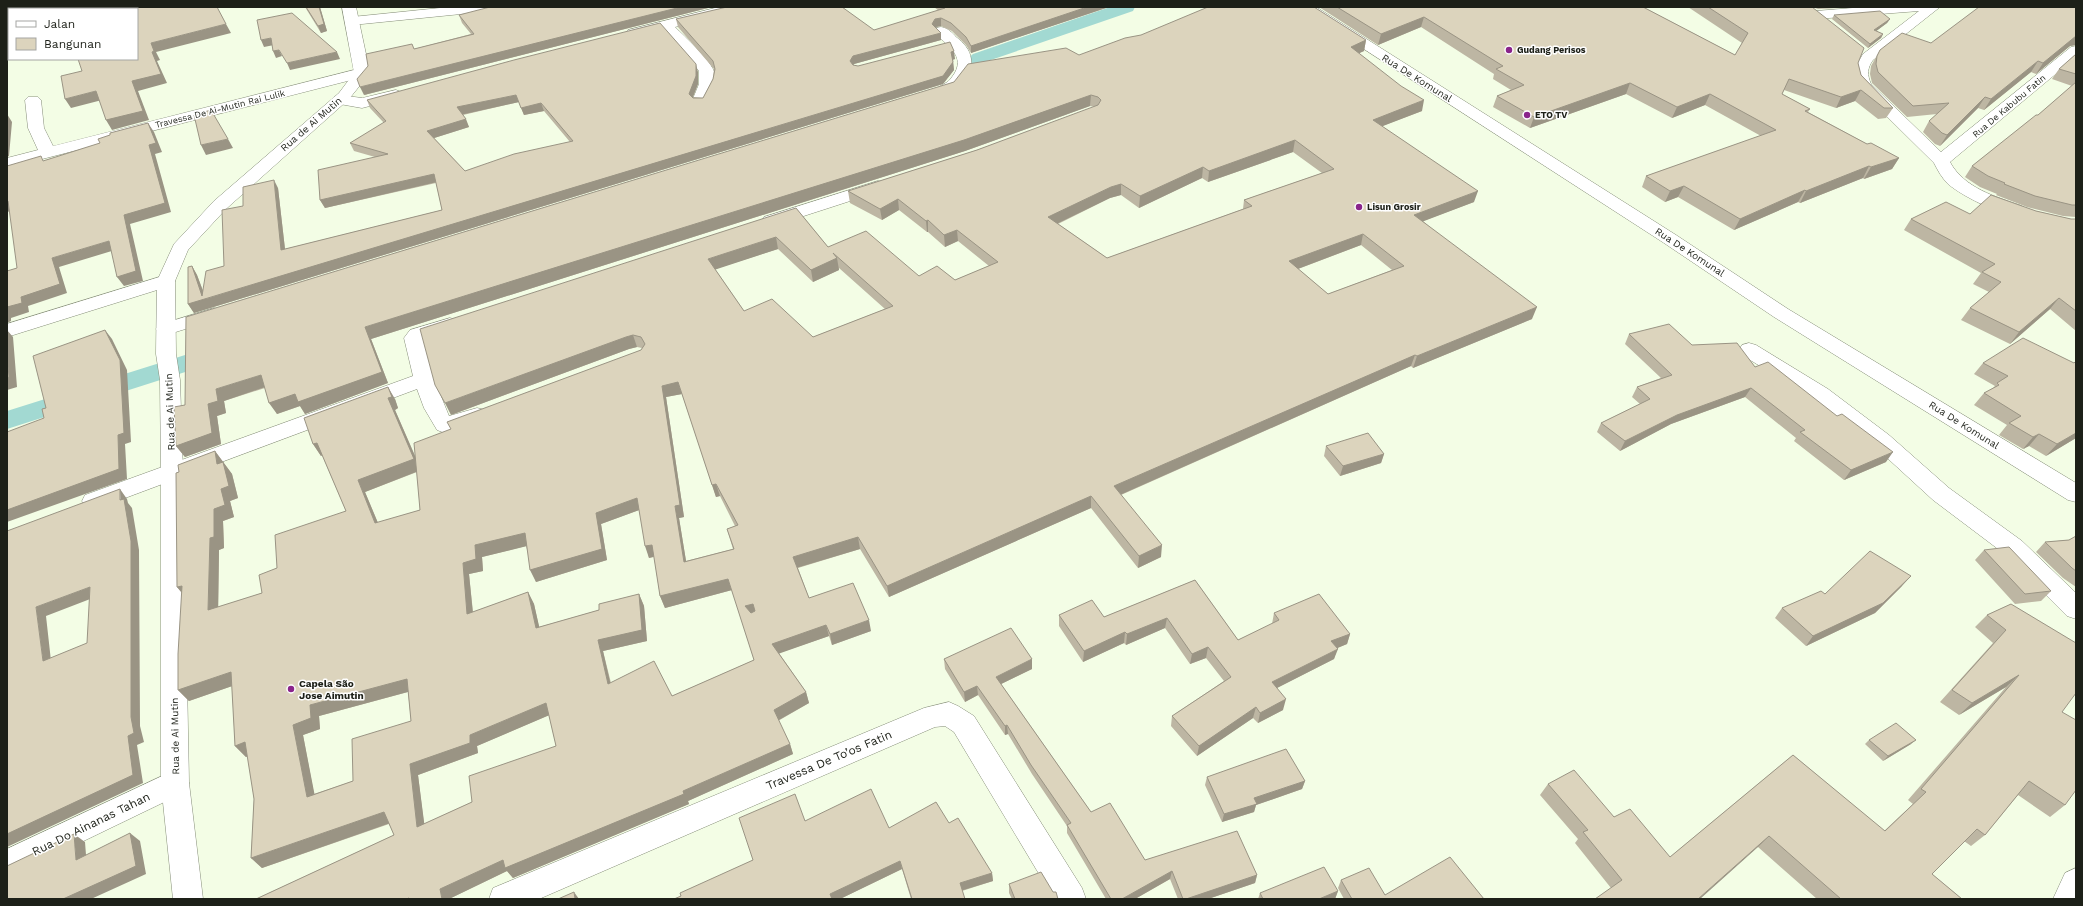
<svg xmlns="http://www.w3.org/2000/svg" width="2083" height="906" font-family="'Work Sans',sans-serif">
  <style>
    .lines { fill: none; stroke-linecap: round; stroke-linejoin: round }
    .canal { fill: #a2d9d2; fill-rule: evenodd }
    .minor-casing { stroke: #868e79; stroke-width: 1 }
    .tertiary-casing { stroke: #868e79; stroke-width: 1 }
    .secondary-casing { stroke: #868e79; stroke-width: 1 }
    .minor { fill: #fff; fill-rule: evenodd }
    .tertiary { fill: #fff; fill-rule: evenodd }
    .secondary { fill: #fff; fill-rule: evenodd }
    .wall { fill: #bdb6a3; fill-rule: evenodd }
    .shaded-wall { fill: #9a9484 }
    .building { fill: #dcd4bd; stroke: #9a9484; fill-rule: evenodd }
    .poi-dot { fill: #8a248b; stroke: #fff; stroke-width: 1.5 }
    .labels { text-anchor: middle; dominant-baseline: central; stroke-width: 3; stroke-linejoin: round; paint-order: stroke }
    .far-poi-label { font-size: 9px; font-weight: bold; fill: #1d2018; stroke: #fff; text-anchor: start }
    .far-street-label { font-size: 9px; fill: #1d2018; stroke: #fff }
    .street-label { font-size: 10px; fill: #1d2018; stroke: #fff }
    .poi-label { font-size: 10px; font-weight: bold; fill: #1d2018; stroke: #fff; text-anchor: start }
    .near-street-label { font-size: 12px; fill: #1d2018; stroke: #fff }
  </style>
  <rect width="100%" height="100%" fill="#f3fde5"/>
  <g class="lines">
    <path class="canal" d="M 1110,7 L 1135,7 L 1133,11 L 985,62 L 978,67 C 978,83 982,106 957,100 L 955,96 L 960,90 L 960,65 L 973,54 Z
      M 220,344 L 229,346 L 232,352 L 229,358 L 7,429 L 7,411 Z"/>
    <g class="minor-casing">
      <path id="minor" d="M 450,7 L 498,7 L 496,10 L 491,11 L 352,25 L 347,24 L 345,21 L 347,18 L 352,17 Z
        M 719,7 L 742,7 L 740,10 L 675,27 C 685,37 707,57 713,69 C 718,79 712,95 705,104 L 695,104 L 692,101 L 699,84 L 699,71 L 663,30 L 633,37 L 628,36 L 626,33 L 628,30 Z
        M 1299,7 L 1316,7 L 1676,235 L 1788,309 L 2076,483 L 2076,502 L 2068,500 L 1774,317 L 1664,243 Z
        M 1865,7 L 1940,7 L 1873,60 C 1867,68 1867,75 1871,84 L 1941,152 L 2071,47 L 2076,46 L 2076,57 L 1950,162 C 1964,188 1996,197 2022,206 L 2025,210 L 2022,214 C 2004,218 1962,196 1948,184 C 1942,178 1938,171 1934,163 L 1856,86 L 1853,71 L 1863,54 L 1919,11 L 1816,19 L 1811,18 L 1809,15 L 1811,12 L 1816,11 Z
        M 941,27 C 947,28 952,32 956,37 C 964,43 970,50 971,59 C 974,77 956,99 938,94 L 935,91 C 939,85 948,84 952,77 C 969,55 944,45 934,31 L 936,28 Z
        M 362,68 L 367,70 L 370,73 L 367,76 L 7,168 L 7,158 L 38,150 L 28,128 L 25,100 L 28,97 L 38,97 L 41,100 L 44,128 L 53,146 Z
        M 396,90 L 401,92 L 404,95 L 401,98 L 362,108 L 334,103 L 331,100 L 334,97 L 339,95 L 362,98 Z
        M 878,181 L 884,182 L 887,186 L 884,190 L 776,225 L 770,226 L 764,225 L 761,221 L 764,217 Z
        M 166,275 L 173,277 L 175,281 L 173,285 L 7,337 L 7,324 Z
        M 214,308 L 221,310 L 224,314 L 221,318 L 166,335 L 159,333 L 156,329 L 159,325 Z
        M 450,318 L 457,320 L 460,324 L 457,328 L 424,339 L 436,384 L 449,416 L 477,408 L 485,410 L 488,415 L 485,420 L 445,433 L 437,430 L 424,408 L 417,389 L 101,507 L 93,510 L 85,507 L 82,501 L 85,495 L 413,376 L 404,338 L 410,330 Z
        M 1749,343 L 1756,345 L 1828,389 L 1889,435 L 1949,488 L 2022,541 L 2076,593 L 2076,619 L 2067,616 L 2006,555 L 1933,500 L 1873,445 L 1814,399 L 1742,355 L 1739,350 L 1742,345 Z
        M 949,702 L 958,706 L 974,716 L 1082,888 L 1086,899 L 1054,899 L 954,732 L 945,726 L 935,727 L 539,899 L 489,899 L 493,888 L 924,708 Z
        M 175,770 L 185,774 L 189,783 L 185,792 L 7,878 L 7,849 Z"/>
    </g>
    <g class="tertiary-casing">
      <path id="tertiary" d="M 342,7 L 356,7 L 370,73 L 349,99 L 226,209 L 188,250 L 175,281 L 176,354 L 180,380 L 183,472 L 189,783 L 203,899 L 173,899 L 161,783 L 161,472 L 160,380 L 156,354 L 157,281 L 174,244 L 214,201 L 339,93 L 354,73 Z"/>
    </g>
    <g class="secondary-casing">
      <path id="secondary" d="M 2076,868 L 2076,899 L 2053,899 L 2065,873 Z"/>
    </g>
    <use href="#minor" class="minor"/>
    <use href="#tertiary" class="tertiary"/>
    <use href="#secondary" class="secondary"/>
  </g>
  <path class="wall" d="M 305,7 L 320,7 L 327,31 L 321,33 Z
    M 712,7 L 364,95 L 414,49 L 471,34 L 462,23 L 459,15 Z
    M 934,7 L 1109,7 L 971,53 L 966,45 L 952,31 L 941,26 L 936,27 L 935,27 L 941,40 L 854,64 L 853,65 L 858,66 L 955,59 L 953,60 L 954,70 L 943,84 L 194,313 L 188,304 L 192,266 L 197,275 L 203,291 L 224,266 L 243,206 L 278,188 L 285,249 L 442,210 L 436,183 L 325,208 L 320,200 L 375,157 L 354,151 L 350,143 L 384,123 L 370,108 L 367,100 L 698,72 L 698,84 L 693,97 L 703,98 L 713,79 L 714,69 L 678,27 L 676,19 L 874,30 L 939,11 ZM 519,102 L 524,115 L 544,111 L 570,142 L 465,171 L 434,138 L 469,127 L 463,115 Z
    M 1319,7 L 1643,7 L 1735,55 L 1742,43 L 1688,7 L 1859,7 L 1818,9 L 1812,7 L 1858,63 L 1861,75 L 1893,108 L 1886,118 L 1878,119 L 1855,101 L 1836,108 L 1784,90 L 1782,94 L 1810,109 L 1808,112 L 1867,144 L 1899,158 L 1892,169 L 1864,179 L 1863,178 L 1800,203 L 1798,202 L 1734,230 L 1678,197 L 1665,202 L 1642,187 L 1646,176 L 1761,136 L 1705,105 L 1672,118 L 1626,94 L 1530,128 L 1493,107 L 1497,96 L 1511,90 L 1493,79 L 1494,74 L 1421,27 L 1378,45 Z
    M 2076,7 L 2076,45 L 2070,46 L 2036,74 L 2031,72 L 1984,110 L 1978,108 L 1940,146 L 1935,144 L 1923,132 L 1929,121 L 1937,114 L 1907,117 L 1872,83 L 1870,74 L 1871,66 L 1880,50 L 1931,43 Z
    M 1834,15 L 1890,19 L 1887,23 L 1876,31 L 1883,34 L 1881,38 L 1868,48 L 1832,19 Z
    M 1366,40 L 1364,51 L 1359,53 L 1422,111 L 1382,126 L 1474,202 L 1423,221 L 1532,319 L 1413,368 L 1411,366 L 1121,495 L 1161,557 L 1138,568 L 1091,508 L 889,597 L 860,549 L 798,568 L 809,598 L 871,631 L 832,645 L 829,636 L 779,653 L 806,692 L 809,703 L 778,721 L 790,744 L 793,754 L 688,801 L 689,804 L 513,878 L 507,871 L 449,899 L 256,899 L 394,835 L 389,824 L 262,868 L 251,858 L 254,799 L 248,756 L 246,757 L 235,746 L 232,686 L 189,701 L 178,690 L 182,593 L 177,587 L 179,472 L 215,451 L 232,474 L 238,498 L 230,501 L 234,517 L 223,521 L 224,548 L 219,550 L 218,607 L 262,593 L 277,568 L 346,511 L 322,455 L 321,456 L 313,444 L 395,399 L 398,408 L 395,410 L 416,458 L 451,429 L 641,350 L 642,348 L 637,347 L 629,349 L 451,415 L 796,208 L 828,247 L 919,276 L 955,280 L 989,266 L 958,241 L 945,247 L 928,232 L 927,232 L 899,210 L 882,220 L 850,203 L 848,191 L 977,150 L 1095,107 L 1090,106 L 965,151 L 371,339 L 388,383 L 305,414 L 300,406 L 277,414 L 265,388 L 224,401 L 226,413 L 217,416 L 221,444 L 185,457 L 176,446 L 185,405 L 1079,55 ZM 1293,152 L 1322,173 L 1244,200 L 1243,209 L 1107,258 L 1058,224 L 1110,198 L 1121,195 L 1139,208 L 1202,178 L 1208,182 ZM 1361,245 L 1392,270 L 1328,294 L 1298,269 ZM 778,249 L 813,282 L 839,270 L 839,268 L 885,309 L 813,337 L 744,311 L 715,269 ZM 682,394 L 716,497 L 720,496 L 735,526 L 727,529 L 733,549 L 686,561 L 679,518 L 684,517 L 666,397 ZM 417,472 L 420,510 L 378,523 L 365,492 ZM 639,510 L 649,558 L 654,557 L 660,596 L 665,608 L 732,590 L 754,660 L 672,696 L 611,683 L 603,651 L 647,641 L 644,606 L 639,594 L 599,610 L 539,627 L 534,604 L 528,592 L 473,612 L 469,574 L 483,571 L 482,557 L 526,546 L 536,582 L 607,560 L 601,524 ZM 408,692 L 411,721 L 353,781 L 314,794 L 303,735 L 320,729 L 319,716 ZM 549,715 L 556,746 L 472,802 L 424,824 L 418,775 L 478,753 L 477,746 Z
    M 2076,54 L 2076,217 L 2063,216 L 2027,207 L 1996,195 L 1997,194 L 1980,187 L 1965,177 L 1972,166 L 2038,115 L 2072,86 L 2052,79 L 2059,69 Z
    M 2036,211 L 2071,219 L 2076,219 L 2076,331 L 2050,309 L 2010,344 L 1961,320 L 1970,308 L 1989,292 L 1973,284 L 1981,273 L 1904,230 L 1911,219 L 1970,214 Z
    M 1629,334 L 1692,345 L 1755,367 L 1886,462 L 1844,480 L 1794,441 L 1796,438 L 1745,397 L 1671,424 L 1620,451 L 1597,432 L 1601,423 L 1640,404 L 1632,397 L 1637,387 L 1661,378 L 1625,344 Z
    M 1983,363 L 2074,363 L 2076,438 L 2046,456 L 2029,446 L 2023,449 L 1999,435 L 2007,425 L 1974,405 L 1984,393 L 1993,388 L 1995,386 L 1974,374 Z
    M 1326,446 L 1384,454 L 1381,463 L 1340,476 L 1324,456 Z
    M 2076,536 L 2076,587 L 2063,578 L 2036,552 L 2045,542 L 2069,540 Z
    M 1984,550 L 2051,591 L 2041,601 L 2015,604 L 1975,560 Z
    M 1195,580 L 1238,640 L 1272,624 L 1274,613 L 1350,634 L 1347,644 L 1337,648 L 1334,659 L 1277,688 L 1283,710 L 1258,723 L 1253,718 L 1197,756 L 1171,726 L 1172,716 L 1224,681 L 1206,658 L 1190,664 L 1165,628 L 1126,645 L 1124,643 L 1083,662 L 1059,626 L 1059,615 L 1104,617 Z
    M 1902,586 L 1875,613 L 1806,646 L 1775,618 L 1782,608 Z
    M 2011,604 L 2062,712 L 2065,805 L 2050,817 L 2018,795 L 1985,835 L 1971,846 L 1964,841 L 1932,874 L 1962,899 L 1817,899 L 1758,847 L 1611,888 L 1575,843 L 1578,839 L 1540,795 L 1548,784 L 1614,817 L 1670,857 L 1793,755 L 1884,831 L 1913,804 L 1908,800 L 2006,687 L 1959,715 L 1940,702 L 1993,643 L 1975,627 L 1987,615 Z
    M 944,659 L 1032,659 L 1032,669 L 1001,684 L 1091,812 L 1145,860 L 1257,875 L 1255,883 L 1208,899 L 1178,899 L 1170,879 L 1135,899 L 1106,899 L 1067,833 L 1067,826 L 1032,774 L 1008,734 L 1005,735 L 978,695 L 965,702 L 945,669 Z
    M 1869,740 L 1911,744 L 1883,761 L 1865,744 Z
    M 1207,777 L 1305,781 L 1302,789 L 1256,805 L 1254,812 L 1222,822 L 1205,785 Z
    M 805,821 L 889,828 L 949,823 L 992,873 L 993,881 L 962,891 L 965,899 L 911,899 L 902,869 L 840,899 L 674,899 L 681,896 L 753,860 Z
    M 1341,880 L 1385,895 L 1484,899 L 1344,899 L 1338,888 Z
    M 1009,884 L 1053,892 L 1058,899 L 1012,899 L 1009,893 Z
    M 1338,891 L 1335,899 L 1258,899 L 1260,893 Z"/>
  <path class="shaded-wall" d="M 319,7 L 320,7 L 327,31 L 321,33 L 318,26 Z
    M 681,7 L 712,7 L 364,95 L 360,87 Z
    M 1087,7 L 1109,7 L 971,53 L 971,46 Z
    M 1424,17 L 1421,27 L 1378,45 L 1381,34 Z
    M 941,18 L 941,26 L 936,27 L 933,31 L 932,24 L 935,19 Z
    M 1890,19 L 1887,23 L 1871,35 L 1874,30 Z
    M 226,24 L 231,33 L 156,52 L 160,60 L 157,61 L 167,83 L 138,91 L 149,120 L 112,130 L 106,120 L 152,52 L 151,43 Z
    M 941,33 L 941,40 L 854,64 L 851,69 L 850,61 L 853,56 Z
    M 1883,34 L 1881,38 L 1868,48 L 1870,44 Z
    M 2076,36 L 2076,45 L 2070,46 L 2036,74 L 2043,63 Z
    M 271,38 L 274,45 L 264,47 L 261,40 Z
    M 7,40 L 9,40 L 9,51 L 7,51 Z
    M 1366,40 L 1364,51 L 1349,58 L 1351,47 Z
    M 279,50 L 282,56 L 276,58 L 273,51 Z
    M 954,51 L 955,59 L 951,60 L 951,52 Z
    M 337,52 L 340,59 L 290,70 L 287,63 Z
    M 2038,61 L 2031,72 L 1984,110 L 1991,99 Z
    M 953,62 L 954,70 L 943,84 L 194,313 L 188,304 L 202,296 L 192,266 L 197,275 L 206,299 Z
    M 696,64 L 698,72 L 698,84 L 691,102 L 689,94 Z
    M 1630,83 L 1626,94 L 1530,128 L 1534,117 Z
    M 1861,90 L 1855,101 L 1836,108 L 1841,97 Z
    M 96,91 L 102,100 L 71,108 L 65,99 Z
    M 1710,94 L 1705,105 L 1672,118 L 1677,107 Z
    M 516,95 L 519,102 L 460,115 L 457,107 Z
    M 1091,95 L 1090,106 L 965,151 L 371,339 L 388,383 L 305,414 L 300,406 L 277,414 L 269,403 L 365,327 Z
    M 1985,97 L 1978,108 L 1940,146 L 1947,135 Z
    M 1424,100 L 1422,111 L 1370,131 L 1373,120 Z
    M 541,103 L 544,111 L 524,115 L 521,108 Z
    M 7,114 L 12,122 L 9,156 L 7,157 Z
    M 466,119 L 469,127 L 431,139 L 427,131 Z
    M 148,123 L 154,132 L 162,152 L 155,154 L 171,212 L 130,224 L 143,281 L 124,286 L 117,277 L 124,215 L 149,145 Z
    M 228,139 L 233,148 L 206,155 L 201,145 Z
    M 1295,140 L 1293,152 L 1208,182 L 1209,171 Z
    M 1899,158 L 1892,169 L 1864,179 L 1871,167 Z
    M 1869,166 L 1863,178 L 1800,203 L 1806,191 Z
    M 1203,167 L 1202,178 L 1139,208 L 1140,196 Z
    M 434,174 L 437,182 L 325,208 L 320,200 Z
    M 274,180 L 278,188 L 286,258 L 281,250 Z
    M 1121,184 L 1121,195 L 1110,198 L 1048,228 L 1048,217 L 1111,187 Z
    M 1684,186 L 1678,197 L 1665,202 L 1670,191 Z
    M 1805,190 L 1798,202 L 1734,230 L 1740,219 Z
    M 1478,191 L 1474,202 L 1411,226 L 1414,215 Z
    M 898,199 L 899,210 L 882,220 L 880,209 Z
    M 7,201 L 8,201 L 15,210 L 7,212 Z
    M 928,220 L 928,232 L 927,232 L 926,221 Z
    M 957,230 L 958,241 L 945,247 L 944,235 Z
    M 1363,234 L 1361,245 L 1287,273 L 1289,261 Z
    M 776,237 L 778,249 L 711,271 L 708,259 Z
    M 109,241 L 115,250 L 59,267 L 67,293 L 28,306 L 29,312 L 11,318 L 11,321 L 7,323 L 7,307 L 21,297 L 52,258 Z
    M 837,258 L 839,270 L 813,282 L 811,270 Z
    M 2059,298 L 2050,309 L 2010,344 L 2019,332 Z
    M 1537,307 L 1532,319 L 1413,368 L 1417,356 Z
    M 7,330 L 13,337 L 17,387 L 7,390 Z
    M 105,330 L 112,339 L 127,370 L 131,442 L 125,444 L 127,479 L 7,522 L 7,510 Z
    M 633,335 L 637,347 L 629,349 L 451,415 L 445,403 L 626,337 Z
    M 1415,355 L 1411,366 L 1113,498 L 1114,486 Z
    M 261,375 L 268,386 L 224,401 L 226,413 L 217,416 L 221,444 L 185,457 L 176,446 L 208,404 L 216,389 Z
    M 678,382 L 682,394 L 666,397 L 684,517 L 679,518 L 688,573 L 684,562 L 675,506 L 662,386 Z
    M 388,387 L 395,399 L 398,408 L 395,410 L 421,470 L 365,492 L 383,535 L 375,523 L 358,480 L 388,398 Z
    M 1751,388 L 1745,397 L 1671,424 L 1620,451 L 1625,441 L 1677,415 Z
    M 2076,433 L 2076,438 L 2046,456 L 2057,444 Z
    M 2039,434 L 2029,446 L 2023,449 L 2033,437 Z
    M 317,443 L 324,454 L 321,456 L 313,444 Z
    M 215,451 L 232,474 L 238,498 L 230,501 L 234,517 L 223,521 L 224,548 L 219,550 L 218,621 L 208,610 L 210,538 L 214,509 L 221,489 Z
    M 1893,452 L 1886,462 L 1844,480 L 1851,470 Z
    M 1384,454 L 1381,463 L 1340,476 L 1343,466 Z
    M 716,484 L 720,496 L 716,497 L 712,485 Z
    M 120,489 L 127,499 L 128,503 L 132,508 L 139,550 L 140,726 L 144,742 L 137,745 L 143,783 L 7,847 L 7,834 L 128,736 L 131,717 Z
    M 1091,496 L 1091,508 L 889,597 L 887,586 Z
    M 637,498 L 642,509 L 601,524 L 607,560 L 536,582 L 530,570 L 596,513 Z
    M 525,533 L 531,545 L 482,557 L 483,571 L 469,574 L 474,625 L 467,614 L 463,563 L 475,545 Z
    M 858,537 L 860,549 L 796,568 L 793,557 Z
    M 652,545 L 656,556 L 649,558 L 645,546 Z
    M 1162,545 L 1161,557 L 1138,568 L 1139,556 Z
    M 1911,576 L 1902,586 L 1875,613 L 1806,646 L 1813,636 Z
    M 728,579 L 732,590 L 665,608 L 660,596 Z
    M 182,586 L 187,599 L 177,587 Z
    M 90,587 L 98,596 L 46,616 L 52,670 L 43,661 L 36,607 Z
    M 528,592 L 534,604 L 542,639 L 536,628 Z
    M 639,594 L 644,606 L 647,641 L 603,651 L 613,695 L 608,684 L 598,640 Z
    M 753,604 L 756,615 L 749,617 L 745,606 Z
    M 1167,618 L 1165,628 L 1126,645 L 1127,634 Z
    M 869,620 L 871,631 L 832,645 L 830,634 Z
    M 826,625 L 829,636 L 775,655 L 772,644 Z
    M 1125,632 L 1124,643 L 1083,662 L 1084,651 Z
    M 1350,634 L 1347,644 L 1328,652 L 1331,641 Z
    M 1208,647 L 1206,658 L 1190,664 L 1192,654 Z
    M 1338,649 L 1334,659 L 1269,692 L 1272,682 Z
    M 1032,659 L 1032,669 L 997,686 L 996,677 Z
    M 231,672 L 241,683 L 189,701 L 178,690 Z
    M 2019,675 L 2006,687 L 1959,715 L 1972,703 Z
    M 407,679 L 415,690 L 319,716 L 320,729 L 303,735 L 317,807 L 307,797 L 293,725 L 310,705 Z
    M 977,686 L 978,695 L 965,702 L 964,692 Z
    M 806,692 L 809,703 L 777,721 L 774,710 Z
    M 1286,699 L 1283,710 L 1258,723 L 1260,713 Z
    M 546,703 L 552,714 L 477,746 L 478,753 L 418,775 L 426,837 L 417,827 L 410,764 L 470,735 Z
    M 1256,707 L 1253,718 L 1197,756 L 1199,746 Z
    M 1007,725 L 1008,734 L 1005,735 L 1005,726 Z
    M 1916,740 L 1911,744 L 1883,761 L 1888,756 Z
    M 245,742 L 256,753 L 246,757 L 235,746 Z
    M 790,744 L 793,754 L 688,801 L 689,804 L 513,878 L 507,871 L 449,899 L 442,899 L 440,889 L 503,860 L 683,791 Z
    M 1305,781 L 1302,789 L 1256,805 L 1254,812 L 1222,822 L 1224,814 L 1254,798 Z
    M 384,812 L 393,822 L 262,868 L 251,858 Z
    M 130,833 L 140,841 L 146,874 L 91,899 L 63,899 Z
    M 74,834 L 85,842 L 87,868 L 76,860 Z
    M 1769,836 L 1758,847 L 1700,899 L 1698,899 Z
    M 900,861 L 902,869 L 840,899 L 832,899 L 830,894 Z
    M 1172,871 L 1170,879 L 1135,899 L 1122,899 Z
    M 992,873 L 993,881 L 960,891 L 960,883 Z
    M 1257,875 L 1255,883 L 1208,899 L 1186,899 Z
    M 1338,891 L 1335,899 L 1319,899 Z
    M 574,892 L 579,899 L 575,899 Z"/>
  <path class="building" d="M 17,7 L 217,7 L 226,24 L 151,43 L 154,51 L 152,52 L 161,74 L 132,81 L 143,111 L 106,120 L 96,91 L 65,99 L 61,76 L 82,71 L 78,59 L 137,59 L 137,9 L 9,9 L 9,40 L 7,40 L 7,9 Z
    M 306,7 L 319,7 L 324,24 L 318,26 Z
    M 490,7 L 681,7 L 360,87 L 357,79 L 368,66 L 366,54 L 412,44 L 414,49 L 474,34 L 459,15 Z
    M 727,7 L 842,7 L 874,30 L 945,8 L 943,7 L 1087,7 L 971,46 L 966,37 L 951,23 L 941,18 L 935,19 L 932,24 L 941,33 L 853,56 L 850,61 L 853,65 L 858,66 L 950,42 L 954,51 L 951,52 L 953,62 L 943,76 L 188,304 L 188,267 L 192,266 L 202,296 L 206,271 L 224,266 L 222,210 L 243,206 L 243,187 L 274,180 L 281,250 L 442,210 L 434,174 L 320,200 L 318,170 L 388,154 L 350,143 L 386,121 L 367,100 L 514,60 L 660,23 L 696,64 L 696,76 L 689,94 L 693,98 L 703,98 L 713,79 L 715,69 L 713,61 L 676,19 ZM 516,95 L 521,108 L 541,103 L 573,141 L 514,154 L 465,171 L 427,131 L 466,119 L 457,107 Z
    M 1208,7 L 1314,7 L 1366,40 L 1351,47 L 1401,86 L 1424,100 L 1373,120 L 1478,191 L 1414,215 L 1537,307 L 1417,356 L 1415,355 L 1114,486 L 1162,545 L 1139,556 L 1091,496 L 887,586 L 858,537 L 793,557 L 809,598 L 853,583 L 869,620 L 830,634 L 826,625 L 772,644 L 806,692 L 774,710 L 790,744 L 683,791 L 684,794 L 505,868 L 503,860 L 440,889 L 442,899 L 410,899 L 409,898 L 406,899 L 256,899 L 394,835 L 384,812 L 251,858 L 254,799 L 245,742 L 235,746 L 231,672 L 178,690 L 178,654 L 182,586 L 177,587 L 176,473 L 179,472 L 178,465 L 215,451 L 217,464 L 223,462 L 229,486 L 221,489 L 225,505 L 214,509 L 214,537 L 210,538 L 208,610 L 262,593 L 259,575 L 277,568 L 275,535 L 346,511 L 317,443 L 313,444 L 304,418 L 388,387 L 392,397 L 388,398 L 414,459 L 358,480 L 375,523 L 420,510 L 414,443 L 451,429 L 447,422 L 641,350 L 645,344 L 641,337 L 633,335 L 626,337 L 445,403 L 435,385 L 420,329 L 796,208 L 828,247 L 866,231 L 919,276 L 937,266 L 955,280 L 998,262 L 957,230 L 944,235 L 928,220 L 926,221 L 898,199 L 880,209 L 848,191 L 977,150 L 1098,105 L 1101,100 L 1098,97 L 1091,95 L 964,140 L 365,327 L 382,372 L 298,402 L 295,394 L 269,403 L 261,375 L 216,389 L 218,401 L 208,404 L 212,433 L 176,446 L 174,407 L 185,405 L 186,317 L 954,82 L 968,64 L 1066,48 L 1079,55 L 1125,38 L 1141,35 ZM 1295,140 L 1334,169 L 1244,200 L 1252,206 L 1107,258 L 1048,217 L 1111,187 L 1121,184 L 1140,196 L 1203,167 L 1209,171 ZM 1363,234 L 1404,266 L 1328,294 L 1289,261 ZM 776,237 L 811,270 L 837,258 L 833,253 L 893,306 L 813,337 L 772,299 L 744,311 L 708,259 ZM 678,382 L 712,485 L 716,484 L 738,525 L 727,529 L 734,549 L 684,562 L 675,506 L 680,505 L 662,386 ZM 637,498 L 645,546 L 652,545 L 660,596 L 728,579 L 754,660 L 672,696 L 654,661 L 608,684 L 598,640 L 642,630 L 639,594 L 599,604 L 599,610 L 536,628 L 528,592 L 467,614 L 463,563 L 476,559 L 475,545 L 525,533 L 530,570 L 602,549 L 596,513 ZM 753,604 L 755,611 L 751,613 L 745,606 ZM 407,679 L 411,721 L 352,739 L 353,781 L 307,797 L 293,725 L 311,718 L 310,705 ZM 546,703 L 556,746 L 469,776 L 472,802 L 417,827 L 410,764 L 470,743 L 470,735 Z
    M 1337,7 L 1643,7 L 1735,55 L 1748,33 L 1708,7 L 1812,7 L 1864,48 L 1858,63 L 1861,75 L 1893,108 L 1884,108 L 1861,90 L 1841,97 L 1789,79 L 1782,94 L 1810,109 L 1805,111 L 1867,144 L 1871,143 L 1899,158 L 1871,167 L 1869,166 L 1806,191 L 1805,190 L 1740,219 L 1684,186 L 1670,191 L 1646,176 L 1776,130 L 1710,94 L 1677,107 L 1630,83 L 1534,117 L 1497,96 L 1524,85 L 1496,69 L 1503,66 L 1424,17 L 1381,34 Z
    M 1979,7 L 2076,7 L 2076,36 L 2043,63 L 2038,61 L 1991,99 L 1985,97 L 1947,135 L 1942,133 L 1929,121 L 1949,103 L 1913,106 L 1878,72 L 1876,64 L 1877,56 L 1880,50 L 1902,33 L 1931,43 Z
    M 1880,11 L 1890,19 L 1874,30 L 1883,34 L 1870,44 L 1834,15 Z
    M 292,13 L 337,52 L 287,63 L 279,50 L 273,51 L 271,38 L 261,40 L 257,20 Z
    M 2076,54 L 2076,74 L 2059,69 Z
    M 2076,82 L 2076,205 L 2072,205 L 2035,196 L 2004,184 L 2005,183 L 1988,176 L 1972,166 L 2036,115 L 2038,115 Z
    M 211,110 L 228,139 L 201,145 L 194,115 Z
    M 148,123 L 156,143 L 149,145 L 165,203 L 124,215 L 136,271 L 117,277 L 109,241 L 52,258 L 60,284 L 21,297 L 22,303 L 7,307 L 7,271 L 17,268 L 8,201 L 7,201 L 7,166 L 41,156 L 43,161 L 100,143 L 98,139 L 110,135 L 110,133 Z
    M 1991,195 L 2036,211 L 2071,219 L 2076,219 L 2076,311 L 2059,298 L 2019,332 L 1970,308 L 2001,282 L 1982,272 L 1995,264 L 1911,219 L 1946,202 L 1970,214 Z
    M 1669,324 L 1692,345 L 1737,343 L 1755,367 L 1768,362 L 1837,416 L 1842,414 L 1893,452 L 1851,470 L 1800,432 L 1805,430 L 1751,388 L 1677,415 L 1625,441 L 1601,423 L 1650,399 L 1637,387 L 1672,375 L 1629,334 Z
    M 105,330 L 120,360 L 124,433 L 118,435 L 119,469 L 7,510 L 7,432 L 44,418 L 42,409 L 46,408 L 33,356 Z
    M 2023,338 L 2074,363 L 2076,361 L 2076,433 L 2057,444 L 2039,434 L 2033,437 L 2009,423 L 2021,416 L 1984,393 L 1999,385 L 1997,383 L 2008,376 L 1983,363 Z
    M 7,356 L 9,377 L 7,378 Z
    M 1368,433 L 1384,454 L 1343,466 L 1326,446 Z
    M 120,489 L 120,500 L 124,499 L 131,541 L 131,717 L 134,733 L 128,736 L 133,775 L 7,834 L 7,531 ZM 90,587 L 87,643 L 43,661 L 36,607 Z
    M 2076,536 L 2076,571 L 2072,568 L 2045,542 L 2069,540 Z
    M 2009,547 L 2051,591 L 2025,594 L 1984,550 Z
    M 1870,551 L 1911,576 L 1883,603 L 1813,636 L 1782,608 L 1821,591 L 1825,594 Z
    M 1195,580 L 1238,640 L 1279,620 L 1274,613 L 1319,594 L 1350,634 L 1331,641 L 1338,649 L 1272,682 L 1286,699 L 1260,713 L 1256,707 L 1199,746 L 1172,716 L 1231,677 L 1208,647 L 1192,654 L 1167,618 L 1127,634 L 1125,632 L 1084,651 L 1059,615 L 1092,600 L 1104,617 Z
    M 2011,604 L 2076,643 L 2076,693 L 2062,712 L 2076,720 L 2076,790 L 2065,805 L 2029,781 L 1985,835 L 1977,829 L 1932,874 L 1962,899 L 1841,899 L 1769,836 L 1698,899 L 1595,899 L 1622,880 L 1583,832 L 1588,830 L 1548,784 L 1574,770 L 1614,817 L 1630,809 L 1670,857 L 1793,755 L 1885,831 L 1926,792 L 1921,789 L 2019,675 L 1972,703 L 1952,690 L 2006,630 L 1987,615 Z
    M 1011,628 L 1032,659 L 996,677 L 1091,812 L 1110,803 L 1145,860 L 1237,831 L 1257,875 L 1186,899 L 1183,899 L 1172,871 L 1122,899 L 1111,899 L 1067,825 L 1071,823 L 1031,765 L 1007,725 L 1005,726 L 977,686 L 964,692 L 944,659 Z
    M 1896,723 L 1916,740 L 1888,756 L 1869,740 Z
    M 1286,749 L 1305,781 L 1254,798 L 1257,804 L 1224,814 L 1207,777 Z
    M 871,789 L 889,828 L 936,802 L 949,823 L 958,818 L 992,873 L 960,883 L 965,899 L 912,899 L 900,861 L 830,894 L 832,899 L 674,899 L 681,896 L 680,893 L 753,860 L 739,818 L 795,794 L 805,821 Z
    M 130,833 L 136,866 L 63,899 L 7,899 L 7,866 L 74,834 L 76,860 Z
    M 1450,857 L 1484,899 L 1352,899 L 1341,880 L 1369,868 L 1385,895 Z
    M 1324,867 L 1338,891 L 1319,899 L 1263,899 L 1260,893 Z
    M 1041,872 L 1053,892 L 1056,892 L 1058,899 L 1015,899 L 1009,884 Z
    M 574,892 L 575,899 L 558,899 Z"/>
  <g class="poi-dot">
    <circle cx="1509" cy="50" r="4"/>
    <circle cx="1527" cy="115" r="4"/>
    <circle cx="1359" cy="207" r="4"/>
    <circle cx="291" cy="689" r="4"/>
  </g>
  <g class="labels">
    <g class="far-poi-label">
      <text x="1517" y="50">Gudang Perisos</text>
      <text x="1535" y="115">ETO TV</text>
      <text x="1367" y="207">Lisun Grosir</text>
    </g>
    <g class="far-street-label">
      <text transform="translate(2009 106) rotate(-40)">Rua De Kabubu Fatin</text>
      <text transform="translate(220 109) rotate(-14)">Travessa De Ai-Mutin Rai Lulik</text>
    </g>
    <g class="street-label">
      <text transform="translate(1417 78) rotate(32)">Rua De Komunal</text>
      <text transform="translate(311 124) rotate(-41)">Rua de Ai Mutin</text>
      <text transform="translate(1690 252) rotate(33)">Rua De Komunal</text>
      <text transform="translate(170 412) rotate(-92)">Rua de Ai Mutin</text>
      <text transform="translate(1964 425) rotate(32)">Rua De Komunal</text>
      <text transform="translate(175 736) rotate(-91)">Rua de Ai Mutin</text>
    </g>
    <g class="poi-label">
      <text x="299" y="683">Capela São<tspan x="299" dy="12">Jose Aimutin</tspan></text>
    </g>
    <g class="near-street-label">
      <text transform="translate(829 760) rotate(-23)">Travessa De To’os Fatin</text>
      <text transform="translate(91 824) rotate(-26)">Rua Do Ainanas Tahan</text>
    </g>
  </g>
  <rect width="2083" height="906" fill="none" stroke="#1d2018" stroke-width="16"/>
  <rect x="8" y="8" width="130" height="52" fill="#ffffff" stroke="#a5a6a3"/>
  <rect x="16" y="21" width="20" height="6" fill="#ffffff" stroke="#a5a6a3"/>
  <text x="44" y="28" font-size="12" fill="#1d2018">Jalan</text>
  <rect x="16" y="38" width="20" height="12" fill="#dcd4bd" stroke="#a5a6a3"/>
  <text x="44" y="48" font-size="12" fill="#1d2018">Bangunan</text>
</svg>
